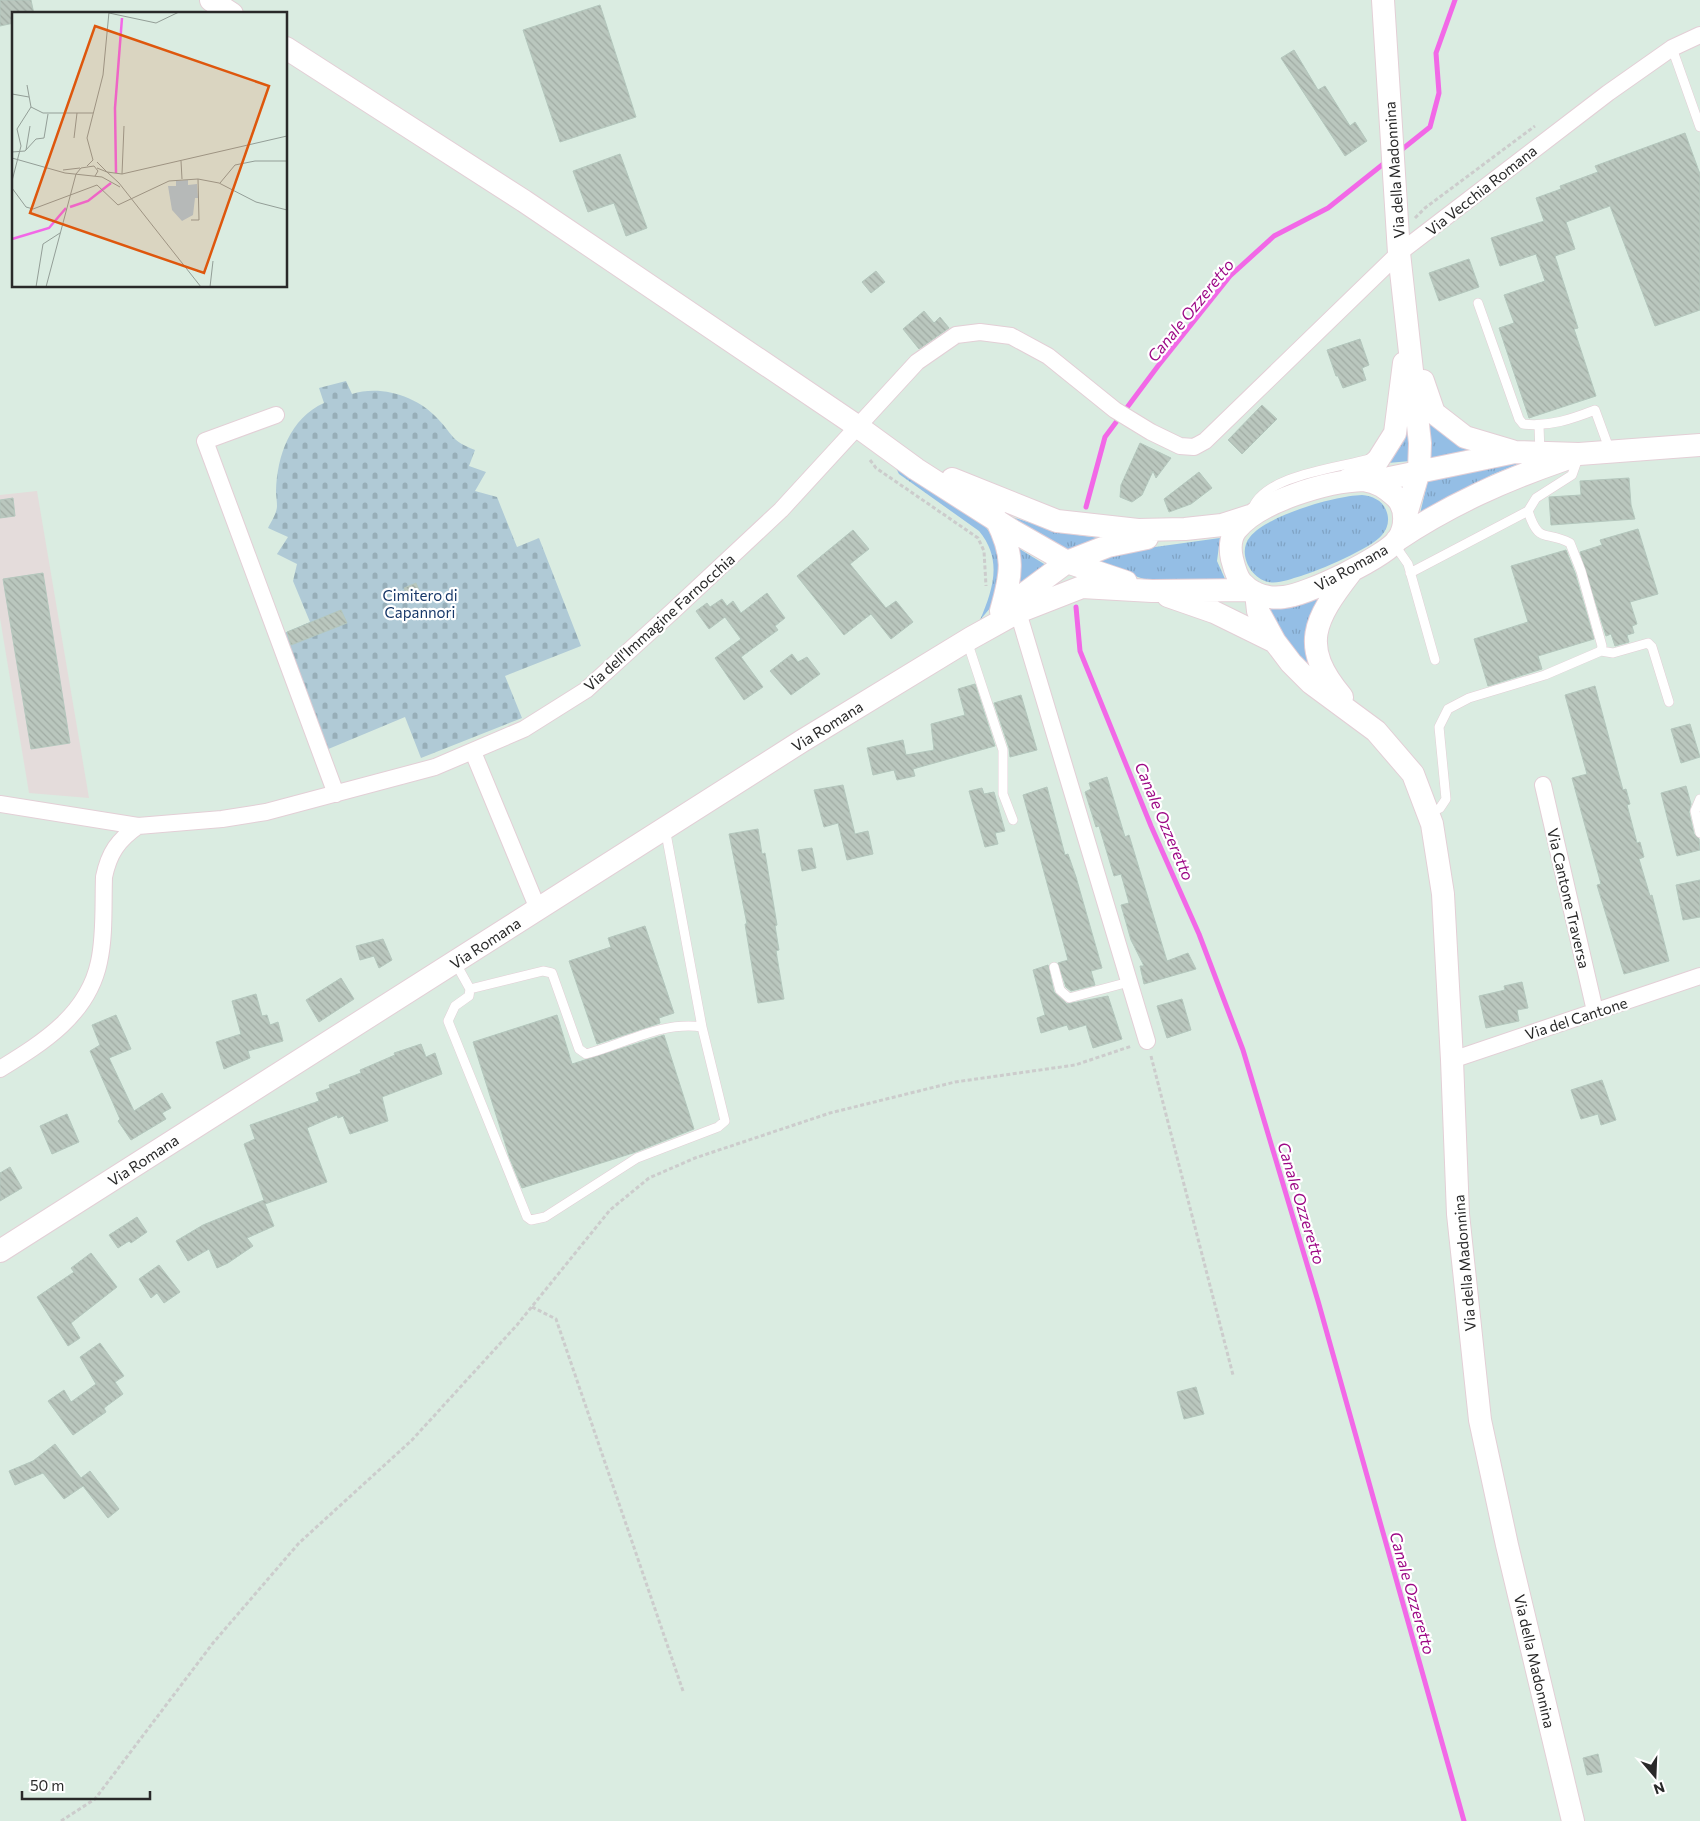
<svg xmlns="http://www.w3.org/2000/svg" width="1700" height="1821" font-family="Commissioner,sans-serif">
  <style>
    .industrial { fill: #e4dcdb }
    .grass { fill: url(#grass-tufts) }
    .cemetery { fill: url(#cemetery-stones) }
    .lines { fill: none; stroke-linecap: round; stroke-linejoin: round }
    .stream { stroke: #f268e7; stroke-width: 5 }
    .building { fill: url(#building-back-hatch); stroke: #b4c7bd }
    .lane-casing { stroke: #e3cfd6; stroke-width: 10 }
    .street-casing { stroke: #e3cfd6; stroke-width: 18 }
    .secondary-casing { stroke: #e3cfd6; stroke-width: 24 }
    .path { stroke: #ccc; stroke-width: 3; stroke-dasharray: 4 2.5; stroke-linecap: butt }
    .lane { stroke: #fff; stroke-width: 9 }
    .street { stroke: #fff; stroke-width: 16 }
    .secondary { stroke: #fff; stroke-width: 22 }
    .labels { text-anchor: middle; dominant-baseline: central; stroke-width: 4.5; stroke-linejoin: round; paint-order: stroke }
    .street-label { font-size: 15px; fill: #292929; stroke: #fff }
    .park-label { font-size: 15px; fill: #173768; stroke: #fff }
    .water-label { font-size: 16px; font-style: italic; fill: #9d0986; stroke: #fff }
    .inset-river { fill: none; stroke: #f268e7; stroke-width: 2.5 }
    .inset-road { fill: none; stroke: #939e97; stroke-width: 1 }
    .view { fill: #de570d; fill-opacity: 0.15; stroke: #de570d; stroke-width: 2.5 }
    .inset-edge { fill: none; stroke: #292929; stroke-width: 2.5 }
  </style>
  <defs>
    <pattern id="grass-tufts" width="24" height="20" patternUnits="userSpaceOnUse" patternTransform="scale(1.25)"><rect width="24" height="20" fill="#94bee5"/><path d="M3 7l-1-3M5 7V3M7 7l1-3M15 17l-1-3M17 17v-4M19 17l1-3" fill="none" stroke="#80a3c4"/></pattern>
    <pattern id="cemetery-stones" width="16" height="16" patternUnits="userSpaceOnUse" patternTransform="scale(1.25)"><rect width="16" height="16" fill="#b0cad6"/><path d="M2 7V4a2 2 0 0 1 4 0v3zM10 15v-3a2 2 0 0 1 4 0v3z" fill="#97aeb8"/></pattern>
    <pattern id="building-back-hatch" width="6" height="6" patternUnits="userSpaceOnUse" patternTransform="scale(1.25)"><rect width="6" height="6" fill="#bac7be"/><path d="M-1 5l2 2M0 0l6 6M5-1l2 2" fill="none" stroke="#a0aba3"/></pattern>
  </defs>
  <rect width="100%" height="100%" fill="#daece1"/>
  <path class="industrial" d="M 37,491 L 89,798 L 29,793 L 0,618 L 0,495 Z"/>
  <path class="grass" d="M 1409,416 L 1410,461 L 1388,463 Z
    M 1428,417 L 1475,451 L 1428,463 Z
    M 1533,458 L 1491,475 L 1419,518 L 1428,480 C 1464,476 1497,464 1533,458 Z
    M 896,468 L 982,523 L 994,537 L 1002,563 L 991,607 L 980,620 C 993,589 1003,560 979,531 L 899,474 Z
    M 1362,495 C 1372,496 1382,500 1386,510 C 1390,519 1388,528 1382,535 C 1372,548 1318,571 1301,576 C 1290,579 1279,584 1268,582 C 1250,578 1237,552 1250,537 C 1268,515 1334,496 1362,495 Z
    M 1002,514 L 1063,533 L 1107,539 L 1070,552 Z
    M 1220,538 L 1217,561 L 1229,588 L 1147,580 L 1099,564 L 1098,559 L 1119,552 Z
    M 1013,545 L 1049,567 L 1014,591 Z
    M 1319,597 L 1311,667 L 1295,653 L 1265,608 Z"/>
  <path class="cemetery" d="M 346,381 L 352,394 C 381,385 417,396 438,419 C 455,437 450,440 475,450 L 469,466 L 486,472 L 475,491 L 497,497 L 517,547 L 539,538 L 581,646 L 505,676 L 522,718 L 421,758 L 405,717 L 326,750 L 282,634 L 310,622 L 293,581 L 297,564 L 277,554 L 288,537 L 268,528 C 271,522 277,513 277,506 C 277,501 276,496 276,491 C 277,456 290,418 324,403 L 319,388 Z"/>
  <g class="lines">
    <path class="stream" d="M 1400,151 L 1430,127 L 1439,93 L 1436,53 L 1455,0
      M 1086,507 L 1105,437 L 1158,366 L 1230,276 L 1274,236 L 1328,208 L 1387,161
      M 1076,607 L 1080,651 L 1151,826 L 1199,934 L 1243,1050 L 1318,1301 L 1464,1821"/>
  </g>
  <path class="building" d="M 0,0 L 31,0 L 34,14 L 14,14 L 14,23 L 0,26 Z
    M 600,5 L 636,117 L 560,142 L 523,30 Z
    M 1294,50 L 1318,90 L 1325,86 L 1350,126 L 1355,122 L 1367,141 L 1345,156 L 1281,58 Z
    M 1685,133 L 1700,174 L 1700,310 L 1655,326 L 1610,206 L 1566,222 L 1575,249 L 1555,256 L 1578,328 L 1574,329 L 1596,396 L 1529,418 L 1499,328 L 1514,323 L 1504,295 L 1545,281 L 1536,254 L 1500,266 L 1491,238 L 1544,221 L 1536,198 L 1561,189 L 1560,186 L 1598,172 L 1595,166 Z
    M 620,154 L 647,228 L 626,236 L 614,203 L 588,212 L 573,171 Z
    M 1469,259 L 1479,287 L 1439,301 L 1429,273 Z
    M 876,271 L 885,282 L 871,293 L 862,282 Z
    M 924,311 L 934,323 L 940,317 L 949,328 L 919,349 L 903,329 Z
    M 1360,339 L 1369,365 L 1362,368 L 1366,380 L 1343,388 L 1338,376 L 1336,376 L 1327,350 Z
    M 1262,405 L 1277,419 L 1242,454 L 1228,440 Z
    M 1140,443 L 1171,458 L 1156,478 L 1153,471 L 1142,495 L 1132,502 L 1120,497 L 1121,485 Z
    M 1199,472 L 1212,488 L 1191,504 L 1169,512 L 1164,499 Z
    M 1629,478 L 1631,505 L 1635,519 L 1551,525 L 1549,497 L 1581,495 L 1580,481 Z
    M 13,498 L 15,516 L 0,518 L 0,500 Z
    M 1638,529 L 1658,594 L 1630,602 L 1637,624 L 1632,626 L 1634,633 L 1627,635 L 1629,642 L 1615,646 L 1611,634 L 1606,636 L 1580,552 L 1602,545 L 1600,540 Z
    M 853,530 L 869,549 L 850,564 L 886,608 L 896,601 L 913,622 L 891,639 L 871,614 L 844,635 L 797,576 Z
    M 1566,550 L 1575,573 L 1594,639 L 1538,656 L 1542,669 L 1488,686 L 1474,639 L 1528,622 L 1511,566 Z
    M 43,573 L 70,743 L 31,749 L 3,579 Z
    M 416,583 L 422,597 L 410,602 L 404,588 Z
    M 767,593 L 785,618 L 775,626 L 778,630 L 741,657 L 763,687 L 744,700 L 715,658 L 741,639 L 725,617 L 709,629 L 696,611 L 707,603 L 710,607 L 722,599 L 727,606 L 733,601 L 741,613 Z
    M 341,610 L 347,623 L 291,645 L 287,632 Z
    M 792,654 L 798,662 L 807,657 L 820,674 L 791,695 L 770,671 Z
    M 975,684 L 995,746 L 913,769 L 915,776 L 897,780 L 894,770 L 873,775 L 867,748 L 903,740 L 906,755 L 934,750 L 931,724 L 965,715 L 958,689 Z
    M 1595,686 L 1623,790 L 1626,789 L 1630,804 L 1627,805 L 1637,843 L 1640,842 L 1644,857 L 1639,859 L 1650,896 L 1652,895 L 1669,961 L 1624,974 L 1597,885 L 1601,884 L 1572,778 L 1587,774 L 1565,695 Z
    M 1021,695 L 1037,750 L 1010,757 L 1009,748 L 994,703 Z
    M 1690,724 L 1700,757 L 1681,763 L 1671,729 Z
    M 1107,777 L 1125,837 L 1129,835 L 1167,961 L 1188,953 L 1196,969 L 1144,984 L 1140,966 L 1144,966 L 1131,940 L 1121,905 L 1129,903 L 1121,874 L 1114,876 L 1099,826 L 1096,827 L 1085,792 L 1091,789 L 1089,783 Z
    M 843,785 L 855,834 L 868,831 L 873,854 L 847,860 L 838,823 L 824,827 L 814,790 Z
    M 1686,786 L 1691,804 L 1689,812 L 1694,834 L 1699,839 L 1700,850 L 1677,856 L 1661,793 Z
    M 1047,787 L 1065,855 L 1068,854 L 1076,877 L 1102,968 L 1091,971 L 1095,985 L 1071,991 L 1066,987 L 1058,963 L 1068,960 L 1023,795 Z
    M 982,788 L 984,794 L 994,792 L 1005,831 L 995,833 L 998,844 L 985,847 L 969,791 Z
    M 758,829 L 762,854 L 765,853 L 777,925 L 775,926 L 779,950 L 776,951 L 784,999 L 758,1003 L 745,924 L 747,924 L 729,834 Z
    M 812,848 L 816,868 L 802,871 L 798,850 Z
    M 1700,880 L 1700,917 L 1683,920 L 1676,885 Z
    M 645,926 L 674,1013 L 659,1018 L 660,1023 L 597,1044 L 569,961 L 611,947 L 608,938 Z
    M 383,939 L 392,960 L 379,968 L 374,956 L 360,960 L 356,946 Z
    M 1048,965 L 1054,992 L 1067,1004 L 1108,996 L 1122,1039 L 1093,1048 L 1086,1025 L 1069,1030 L 1067,1025 L 1041,1033 L 1037,1018 L 1045,1015 L 1033,970 Z
    M 341,978 L 354,999 L 319,1022 L 306,1000 Z
    M 1522,982 L 1528,1008 L 1517,1010 L 1519,1021 L 1486,1028 L 1479,996 L 1505,990 L 1504,986 Z
    M 256,994 L 262,1016 L 267,1015 L 270,1025 L 278,1022 L 283,1041 L 248,1051 L 250,1058 L 224,1069 L 216,1042 L 241,1034 L 232,1001 Z
    M 1182,999 L 1191,1030 L 1167,1038 L 1157,1006 Z
    M 116,1015 L 131,1049 L 109,1058 L 134,1111 L 162,1093 L 171,1108 L 162,1113 L 166,1119 L 131,1140 L 118,1121 L 120,1119 L 90,1051 L 100,1045 L 92,1025 Z
    M 557,1015 L 572,1064 L 664,1035 L 694,1129 L 633,1153 L 522,1188 L 510,1159 L 473,1042 Z
    M 421,1044 L 426,1057 L 435,1053 L 442,1074 L 382,1097 L 388,1121 L 350,1134 L 343,1116 L 338,1118 L 337,1115 L 307,1128 L 327,1182 L 265,1204 L 274,1226 L 247,1238 L 253,1246 L 228,1263 L 217,1268 L 209,1249 L 188,1261 L 176,1241 L 203,1225 L 264,1200 L 244,1144 L 255,1139 L 250,1125 L 319,1101 L 316,1093 L 330,1088 L 329,1085 L 361,1073 L 360,1070 L 395,1055 L 394,1053 Z
    M 1602,1080 L 1616,1120 L 1601,1125 L 1598,1114 L 1581,1119 L 1571,1090 Z
    M 67,1114 L 79,1142 L 52,1154 L 40,1126 Z
    M 10,1167 L 22,1188 L 0,1201 L 0,1173 Z
    M 137,1217 L 147,1232 L 131,1243 L 129,1241 L 118,1248 L 109,1235 Z
    M 91,1253 L 117,1287 L 71,1323 L 80,1338 L 68,1346 L 37,1297 L 74,1272 L 71,1268 Z
    M 159,1265 L 180,1292 L 164,1303 L 157,1293 L 151,1298 L 139,1279 Z
    M 100,1343 L 124,1376 L 115,1382 L 123,1394 L 104,1408 L 106,1412 L 73,1435 L 48,1401 L 64,1390 L 71,1402 L 96,1384 L 80,1357 Z
    M 1196,1387 L 1204,1414 L 1184,1419 L 1177,1392 Z
    M 55,1444 L 81,1478 L 90,1471 L 119,1509 L 108,1518 L 83,1486 L 64,1499 L 43,1473 L 15,1485 L 9,1471 L 33,1461 Z
    M 1598,1754 L 1602,1772 L 1587,1775 L 1583,1758 Z"/>
  <g class="lines">
    <g class="lane-casing">
      <path id="lane" d="M 1672,48 L 1700,127
        M 1478,303 L 1519,419 L 1523,424 C 1549,427 1572,419 1595,410 L 1610,451
        M 1539,426 L 1540,453
        M 1252,510 C 1263,475 1338,468 1369,459
        M 1394,544 L 1408,564 L 1435,660
        M 1410,573 L 1528,511 L 1536,498 L 1572,475 L 1579,455
        M 967,641 L 1003,750 L 1003,794 L 1013,820
        M 1601,651 L 1613,653 L 1648,643 L 1652,647 L 1669,702
        M 1700,799 L 1695,811 L 1700,833
        M 1428,814 L 1440,808 L 1446,799 L 1439,727 L 1448,709 L 1469,698 L 1545,675 L 1601,651 L 1602,646 L 1581,571 L 1570,543 C 1545,530 1539,545 1528,511
        M 455,962 L 470,989 L 469,996 L 455,1006 L 448,1021 L 527,1217 L 531,1220 L 545,1217 L 637,1158 L 718,1127 L 725,1121 L 702,1027 L 665,828
        M 1054,967 L 1060,990 L 1069,998 L 1129,982
        M 470,989 L 543,971 L 552,973 L 579,1049 L 586,1054 C 625,1044 661,1021 702,1027"/>
    </g>
    <g class="street-casing">
      <path id="street" d="M 276,415 L 205,441 L 336,794
        M 1018,612 L 1147,1041
        M 473,752 L 538,909
        M 1543,785 L 1595,1011
        M 0,804 L 138,826 L 222,819 L 266,812 L 435,767 L 524,729 L 586,690 L 674,610 L 781,510 L 917,362 L 956,335 L 980,332 L 1011,336 L 1048,356 L 1115,410 L 1151,432 L 1180,446 L 1194,447 L 1205,441 L 1399,253 L 1608,93 L 1672,48 L 1700,35
        M 1452,1060 L 1700,976
        M 0,1069 C 42,1043 88,1015 99,962 C 105,935 103,905 104,877 C 109,853 118,840 138,826"/>
    </g>
    <g class="secondary-casing">
      <path id="secondary" d="M 211,0 L 232,14
        M 1383,0 L 1399,253 L 1420,443 L 1419,471 L 1405,518
        M 286,48 L 524,201 L 857,426 L 916,469 L 1013,531 L 1067,562 L 1126,582
        M 1423,381 L 1434,413 L 1465,437 L 1512,451
        M 952,479 L 1057,521 L 1138,530 L 1185,529 L 1222,525 L 1250,516
        M 1347,480 L 1367,470 L 1378,460 L 1395,433 L 1404,363
        M 1364,480 C 1378,482 1386,488 1396,497 C 1407,508 1406,528 1398,539 C 1386,557 1306,595 1284,597 C 1269,599 1253,595 1242,583 C 1237,578 1234,567 1232,559 C 1230,550 1230,538 1236,530 C 1259,501 1328,481 1364,480 Z
        M 1375,481 L 1515,452 L 1579,454 L 1700,445
        M 996,519 C 1015,556 1012,573 1001,611
        M 1397,540 C 1451,504 1505,480 1566,459
        M 1256,593 L 1258,611 L 1275,642 L 1291,663 L 1311,683 L 1376,731 L 1413,774 L 1432,824 L 1443,894 L 1452,1060 L 1458,1214 L 1480,1420 L 1507,1545 L 1573,1821
        M 1168,596 L 1214,612 L 1275,642
        M 1008,606 L 1067,562 L 1108,546 L 1147,538
        M 1342,697 C 1299,646 1314,620 1351,572
        M 0,1251 L 802,741 L 971,638 L 1018,612 L 1082,587 L 1152,591 L 1249,590"/>
    </g>
    <path class="path" d="M 1415,218 L 1425,208 L 1535,126
      M 870,460 L 876,468 L 978,538 L 984,551 L 986,586
      M 1151,1056 L 1233,1375
      M 532,1307 L 556,1319 L 683,1691
      M 61,1821 L 95,1799 L 213,1643 L 299,1543 L 412,1440 L 517,1325 L 610,1210 L 649,1178 L 695,1158 L 830,1113 L 955,1082 L 1075,1065 L 1132,1046"/>
    <use href="#lane" class="lane"/>
    <use href="#street" class="street"/>
    <use href="#secondary" class="secondary"/>
  </g>
  <g class="labels">
    <g class="street-label">
      <text transform="translate(1394 170) rotate(-94)">Via della Madonnina</text>
      <text transform="translate(1481 190) rotate(-38)">Via Vecchia Romana</text>
      <text transform="translate(1351 567) rotate(-29)">Via Romana</text>
      <text transform="translate(659 622) rotate(-42)">Via dell'Immagine Farnocchia</text>
      <text transform="translate(827 726) rotate(-32)">Via Romana</text>
      <text transform="translate(1569 898) rotate(77)">Via Cantone Traversa</text>
      <text transform="translate(485 943) rotate(-33)">Via Romana</text>
      <text transform="translate(1576 1018) rotate(-18)">Via del Cantone</text>
      <text transform="translate(143 1160) rotate(-33)">Via Romana</text>
      <text transform="translate(1464 1263) rotate(-95)">Via della Madonnina</text>
      <text transform="translate(1535 1661) rotate(77)">Via della Madonnina</text>
    </g>
    <g class="park-label">
      <text x="420" y="595">Cimitero di<tspan x="420" dy="17">Capannori</tspan></text>
    </g>
    <g class="water-label">
      <text transform="translate(1190 310) rotate(-51)">Canale Ozzeretto</text>
      <text transform="translate(1165 821) rotate(67)">Canale Ozzeretto</text>
      <text transform="translate(1302 1203) rotate(73)">Canale Ozzeretto</text>
      <text transform="translate(1413 1593) rotate(74)">Canale Ozzeretto</text>
    </g>
  </g>
  <g transform="translate(12 12)">
    <rect width="275" height="275" fill="#daece1"/>
    <path d="M 176,168 L 176,173 L 185,172 L 186,186 L 183,186 L 181,203 L 170,209 L 160,198 L 156,174 L 164,174 L 164,169 Z" fill="#b0cad6"/>
    <path class="inset-river" d="M 104,161 L 103,96 L 110,6M 58,195 L 76,189 L 99,171M 0,227 L 37,216 L 54,196"/>
    <path class="inset-road" d="M 97,1 L 144,11 L 167,0M 15,73 L 19,95 L 31,101 L 81,101M 0,82 L 17,85M 62,126 L 65,101M 14,138 L 18,114M 0,140 L 13,139 L 24,127 L 32,126 L 36,102M 0,146 L 53,161 L 90,165 L 108,175M 169,149 L 170,167M 85,150 L 95,160 L 110,162 L 275,124M 75,154 L 81,148 L 75,126 L 91,63 L 97,0M 85,156 L 95,160 L 107,171 L 189,275M 51,158 L 68,156M 110,162 L 112,114M 0,169 L 9,134 L 5,117 L 19,95M 208,171 L 223,153 L 243,149 L 275,149M 0,176 L 14,195 L 21,197 L 85,173 L 106,193 L 157,169 L 186,167 L 207,171 L 244,190 L 275,198M 179,208 L 187,208 L 186,167M 24,275 L 31,232 L 48,221M 34,275 L 64,162 L 69,156 L 82,154 L 86,159 L 83,164M 198,275 L 201,249"/>
    <path class="view" d="M 83,14 L 257,74 L 192,261 L 18,201 Z"/>
    <rect width="275" height="275" class="inset-edge"/>
  </g>
  <g transform="translate(1655 1776) rotate(161)" stroke="#ffffff" stroke-width="4" paint-order="stroke">
  <path d="M0-4L9 19L0 12L-9 19Z" fill="#292929"/>
  <text y="-8" font-size="14" font-weight="bold" text-anchor="middle" fill="#292929">N</text>
  </g>
  <path d="M22 1791v8h128v-8" fill="none" stroke="#292929" stroke-width="2.5"/>
  <text x="30" y="1791" font-size="15" fill="#292929" stroke="#ffffff" stroke-width="4" paint-order="stroke">50 m</text>
</svg>
